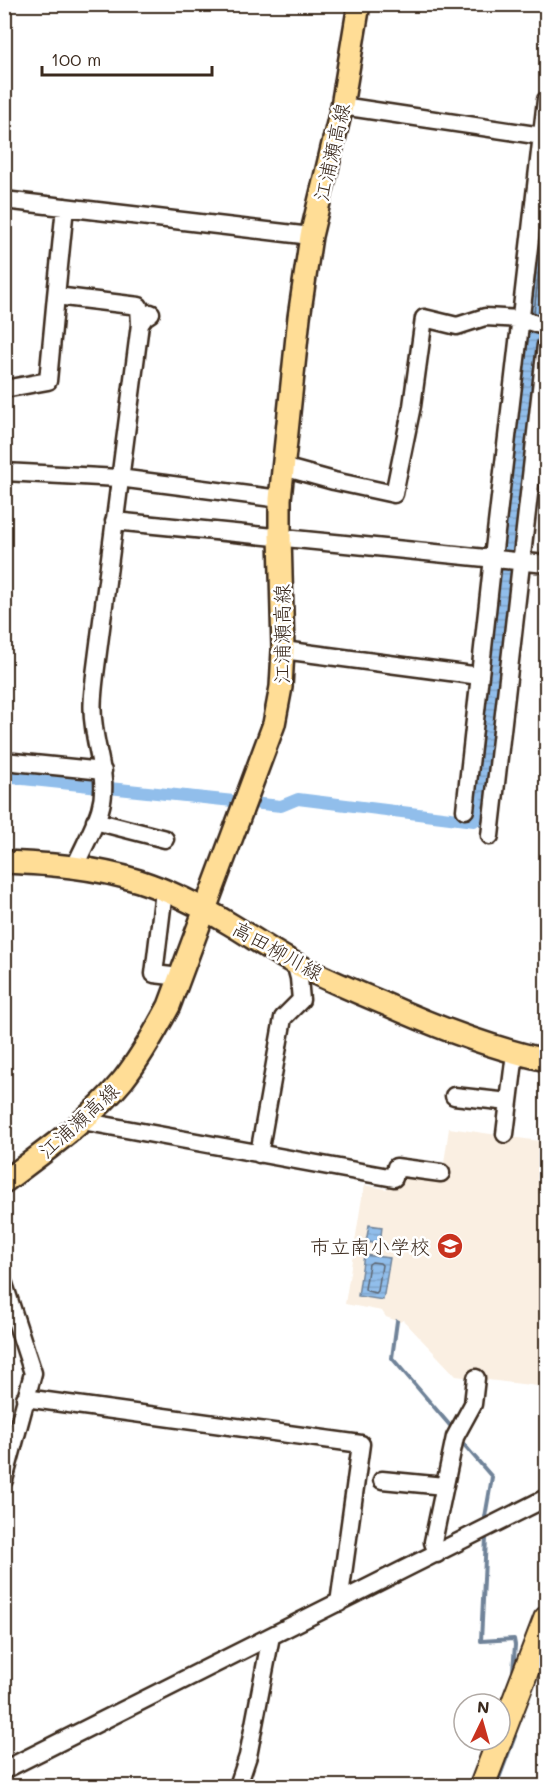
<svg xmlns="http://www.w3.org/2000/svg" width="551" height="1791" font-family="Mali,'Klee One',sans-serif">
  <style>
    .built { fill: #faefe2 }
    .water { fill: url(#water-rules); stroke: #6f8399; stroke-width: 1.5 }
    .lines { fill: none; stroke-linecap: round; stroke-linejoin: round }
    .shore { stroke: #5d6570; stroke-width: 1.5 }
    .stream { stroke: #6f8399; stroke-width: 4 }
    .canal { stroke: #91beeb; stroke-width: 12 }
    .minor-casing { stroke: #3b2a1e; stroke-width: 21 }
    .major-casing { stroke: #3b2a1e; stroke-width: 26 }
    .highway-casing { stroke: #3b2a1e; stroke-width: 28 }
    .minor { stroke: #fff; stroke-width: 16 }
    .major { stroke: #ffdd96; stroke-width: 21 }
    .highway { stroke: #ffdd96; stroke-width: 24 }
    .labels { text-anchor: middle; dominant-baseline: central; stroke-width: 5; stroke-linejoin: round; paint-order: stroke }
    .street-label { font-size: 20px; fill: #3b2a1e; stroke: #fff }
    .poi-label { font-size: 20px; fill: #3b2a1e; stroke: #fff; text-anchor: end }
  </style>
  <defs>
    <pattern id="water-rules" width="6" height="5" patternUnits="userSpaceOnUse" patternTransform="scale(1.5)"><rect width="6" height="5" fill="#91beeb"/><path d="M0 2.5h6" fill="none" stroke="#7ea3c9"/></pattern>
  </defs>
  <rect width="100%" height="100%" fill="#fff"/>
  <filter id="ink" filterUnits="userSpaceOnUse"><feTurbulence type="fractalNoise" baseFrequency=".0167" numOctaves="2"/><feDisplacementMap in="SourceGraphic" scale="12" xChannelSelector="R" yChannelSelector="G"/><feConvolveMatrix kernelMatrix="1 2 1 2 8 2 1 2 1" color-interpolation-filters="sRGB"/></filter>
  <g filter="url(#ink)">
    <path class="built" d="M 449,1128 L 546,1142 L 546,1387 L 456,1376 L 403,1320 L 400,1322 L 386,1317 L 382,1311 L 345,1304 L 364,1185 L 387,1189 L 388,1182 L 398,1170 L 442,1177 Z"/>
    <path class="water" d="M 546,155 L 546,293 L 484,830 L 469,812 Z
      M 369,1225 L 382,1227 L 380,1244 L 366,1242 Z
      M 364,1255 L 390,1258 L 383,1300 L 358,1296 Z"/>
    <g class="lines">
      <path class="shore" d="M 534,313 L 546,207
        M 372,1262 L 380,1263 L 382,1265 L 378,1291 L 376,1293 L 367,1291 L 365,1289 L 369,1264 Z"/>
      <path class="stream" d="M 397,1321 L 392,1358 L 453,1429
        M 460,1440 L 492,1477 L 485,1517
        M 486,1538 L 481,1641 L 514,1639 L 515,1645 L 513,1672
        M 496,1786 L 515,1736"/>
      <path class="canal" d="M 4,777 L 281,806 L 298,799 L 474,821 L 476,802
        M 4,1366 L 4,1369"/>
      <g class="minor-casing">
        <path id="minor" d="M 342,106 L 542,136
          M 4,200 L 311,236
          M 65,207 L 56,296 L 139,306 L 140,324
          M 4,389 L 48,381 L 56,296
          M 283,467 L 334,481 L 394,494 L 412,406 L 424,318 L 457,326 L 485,317 L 521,319 L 546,327
          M 4,472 L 119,478 L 280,499
          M 114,521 L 546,564
          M 283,650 L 480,676
          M 4,761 L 103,771
          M 465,810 L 493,558 L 546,100
          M 95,821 L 165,839
          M 490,836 L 546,345
          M 75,866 C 83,848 94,829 100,810 C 109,781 97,755 94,727 C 91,709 93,693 95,675 L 140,324 L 145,317 L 151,313
          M 164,891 L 154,974 L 180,977
          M 454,1096 L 509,1102
          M 82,1121 L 394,1178 L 396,1167 L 441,1173
          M 505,1134 L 515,1053
          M 259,1154 L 283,1018 L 301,1000 L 299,978 L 295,963
          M 4,1284 L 33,1373 L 4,1480
          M 25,1398 L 361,1444 L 339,1603
          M 382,1480 L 444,1486
          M 437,1554 L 433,1542 L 455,1437 L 473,1404 L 476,1378
          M 4,1770 L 546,1498
          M 238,1786 L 248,1756 L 271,1636"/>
      </g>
      <g class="major-casing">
        <path id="major" d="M 4,862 C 51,864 94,867 139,881 C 170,891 202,907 230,924 C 252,937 273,952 296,964 C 324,978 354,991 383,1003 C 436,1027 490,1048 546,1060
          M 4,1182 C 45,1151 90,1120 123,1080 C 141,1057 155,1032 169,1006 L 274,724 L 281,687 L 283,650 L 280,536 L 280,499 L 299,317 L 311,236 L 342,106 L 359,4"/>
      </g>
      <g class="highway-casing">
        <path id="highway" d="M 482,1786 L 546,1619"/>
      </g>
      <use href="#minor" class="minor"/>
      <use href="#major" class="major"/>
      <use href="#highway" class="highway"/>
    </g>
  </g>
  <defs>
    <g id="school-disc" transform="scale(1.35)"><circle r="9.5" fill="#c8321e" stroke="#fff"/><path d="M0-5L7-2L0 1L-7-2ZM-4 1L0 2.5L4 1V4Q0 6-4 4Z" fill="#fff"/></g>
  </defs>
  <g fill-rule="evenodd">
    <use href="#school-disc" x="450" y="1246"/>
  </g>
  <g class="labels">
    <g class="street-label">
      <text transform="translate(331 152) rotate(-77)">江浦瀬高線</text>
      <text transform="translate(281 634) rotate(-90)">江浦瀬高線</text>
      <text transform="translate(278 950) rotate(29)">高田柳川線</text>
      <text transform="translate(78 1120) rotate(-42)">江浦瀬高線</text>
    </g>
    <g class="poi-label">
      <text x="430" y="1246">市立南小学校</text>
    </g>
  </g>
  <rect width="551" height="1791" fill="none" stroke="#fff" stroke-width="24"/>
  <rect x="12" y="12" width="527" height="1767" fill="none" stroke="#3b2a1e" stroke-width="2" filter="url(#ink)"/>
  <g transform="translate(482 1722) rotate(5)"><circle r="28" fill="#ffffff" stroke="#b1aaa5" stroke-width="1.5"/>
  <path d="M0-4.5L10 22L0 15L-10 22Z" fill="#c8321e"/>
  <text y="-9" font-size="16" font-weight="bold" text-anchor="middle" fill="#3b2a1e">N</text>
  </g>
  <path d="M42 66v9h170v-9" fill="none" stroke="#3b2a1e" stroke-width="3"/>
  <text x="51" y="66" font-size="18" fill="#3b2a1e" stroke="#ffffff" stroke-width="4.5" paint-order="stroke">100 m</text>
</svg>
